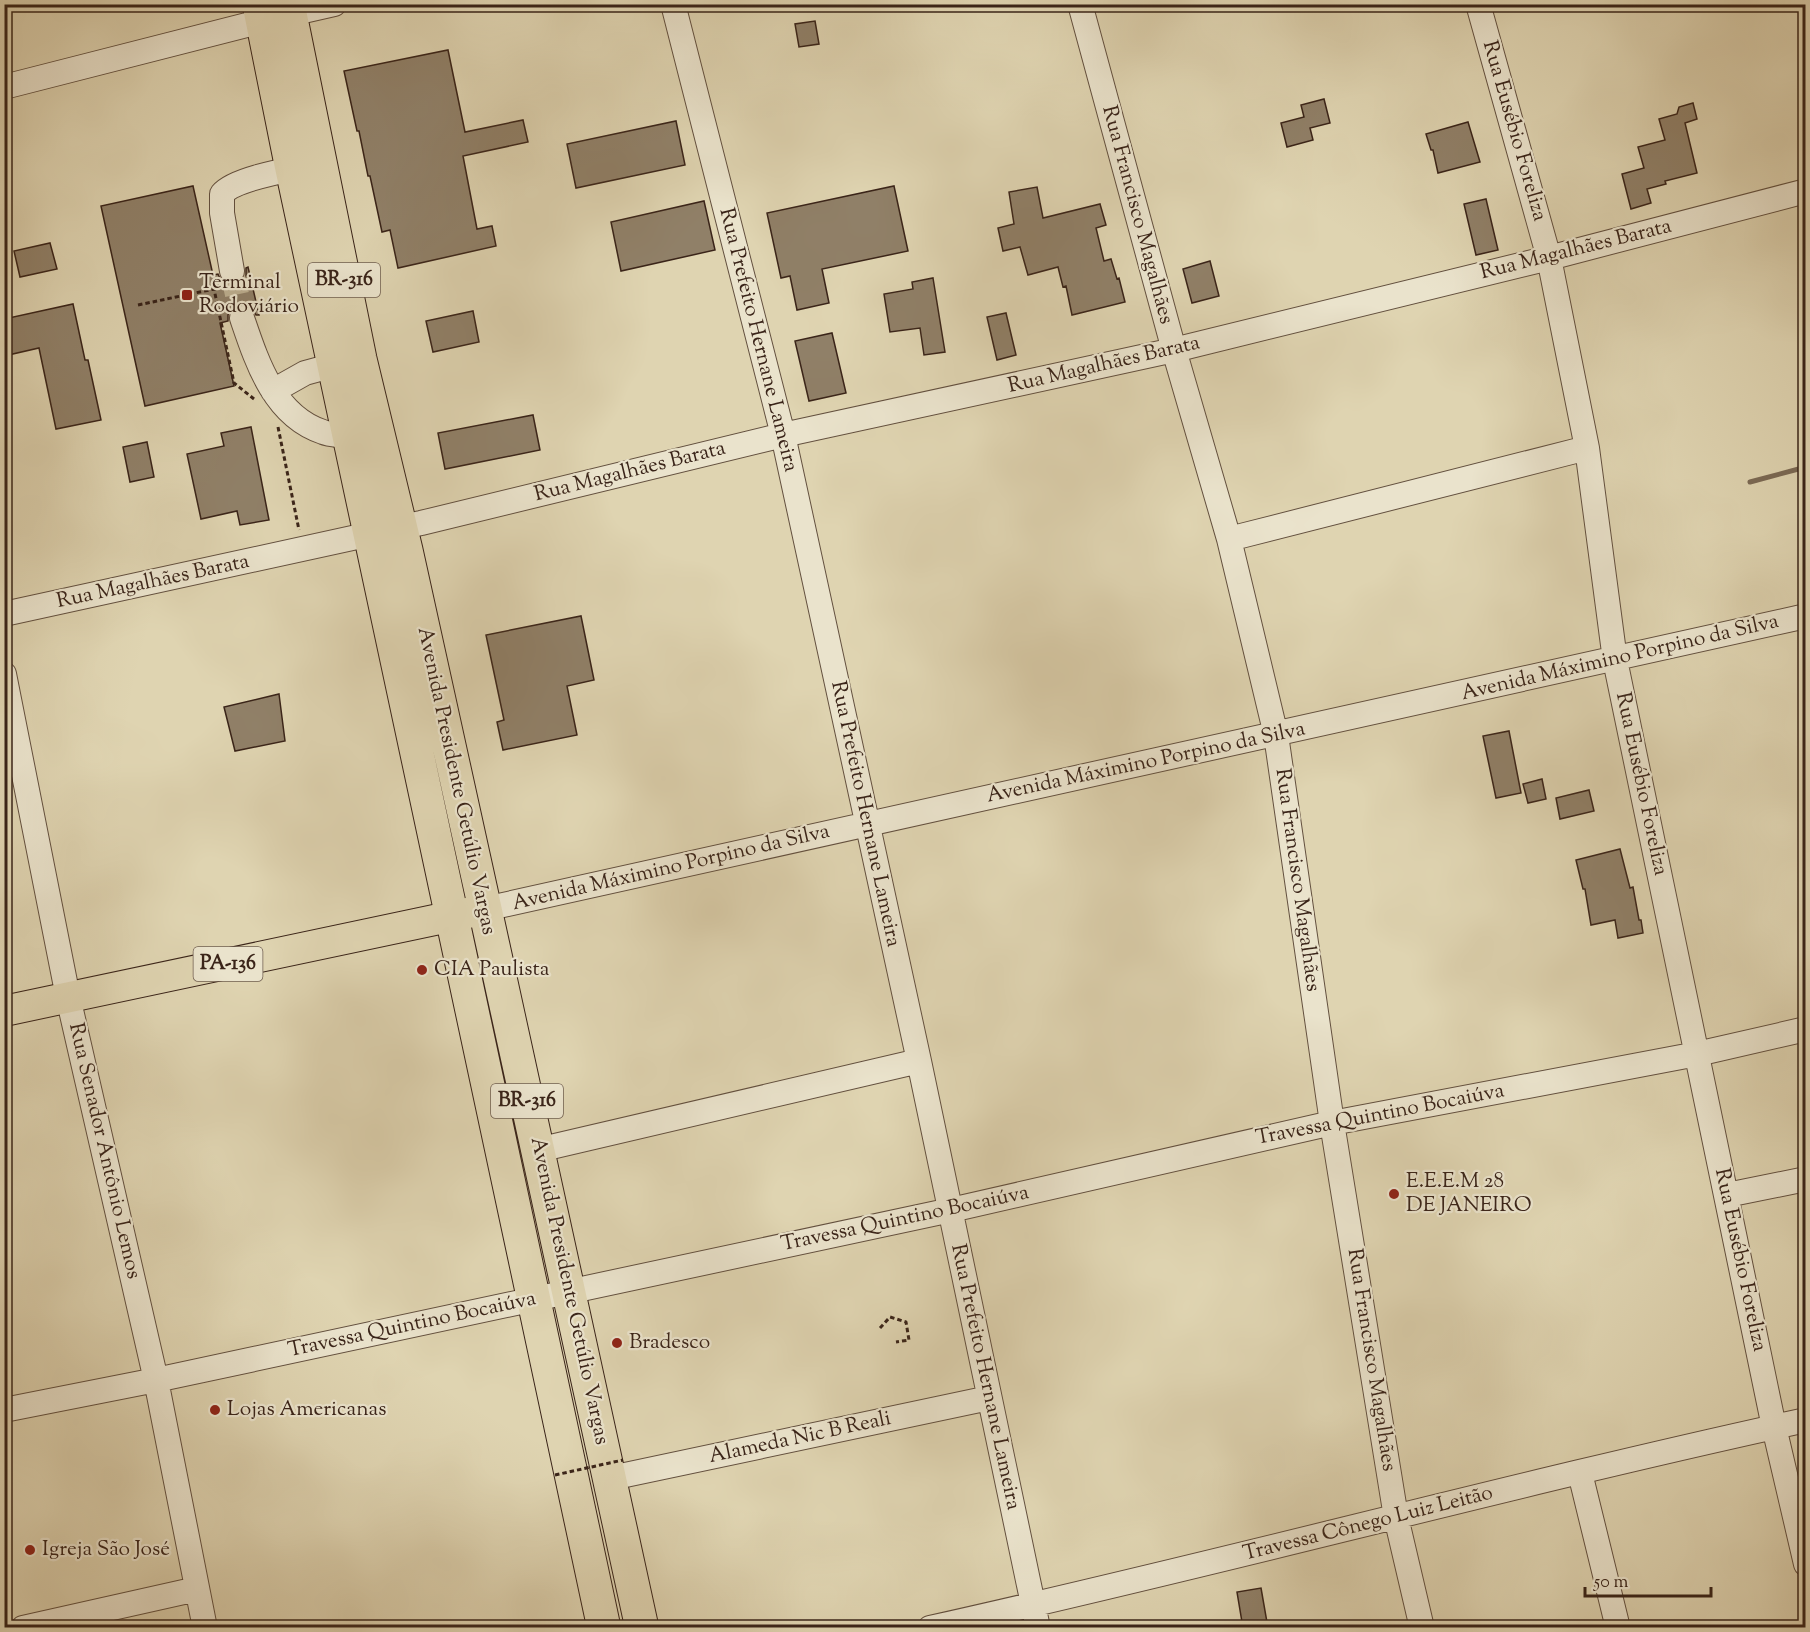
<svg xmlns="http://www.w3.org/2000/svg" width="1810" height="1632" font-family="'Sorts Mill Goudy',serif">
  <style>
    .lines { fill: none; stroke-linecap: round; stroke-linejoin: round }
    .stream { stroke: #7b6a55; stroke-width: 5 }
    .building { fill: #908068; stroke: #3a2419; stroke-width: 1.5 }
    .minor-tunnel { stroke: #beb193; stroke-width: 24; stroke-dasharray: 24 12; stroke-linecap: butt }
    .minor-casing { stroke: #63503f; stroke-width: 26 }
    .major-casing { stroke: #3a2419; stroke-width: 32 }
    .highway-casing { stroke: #3a2419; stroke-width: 35 }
    .path { stroke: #3a2419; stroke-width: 3; stroke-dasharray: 4.5 3; stroke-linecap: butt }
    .minor { stroke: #eae3cc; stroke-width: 24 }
    .major { stroke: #dfd4b1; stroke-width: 30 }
    .highway { stroke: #dfd4b1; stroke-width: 33 }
    .path-bridge { stroke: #3a2419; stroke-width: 3; stroke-dasharray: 4.5 3; stroke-linecap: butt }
    .poi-dot { fill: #8f2418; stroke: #eae3cc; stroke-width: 2 }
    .labels { text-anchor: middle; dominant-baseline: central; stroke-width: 4.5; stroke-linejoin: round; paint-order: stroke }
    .shield { fill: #eae3cc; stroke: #6f5d4f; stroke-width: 1.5 }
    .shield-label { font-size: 20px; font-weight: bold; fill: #3a2419 }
    .street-label { font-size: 21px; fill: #3a2419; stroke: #eae3cc }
    .poi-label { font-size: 21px; fill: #3a2419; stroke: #eae3cc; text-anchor: start }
  </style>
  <rect width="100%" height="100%" fill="#dfd4b1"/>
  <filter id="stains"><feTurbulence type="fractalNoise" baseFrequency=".00333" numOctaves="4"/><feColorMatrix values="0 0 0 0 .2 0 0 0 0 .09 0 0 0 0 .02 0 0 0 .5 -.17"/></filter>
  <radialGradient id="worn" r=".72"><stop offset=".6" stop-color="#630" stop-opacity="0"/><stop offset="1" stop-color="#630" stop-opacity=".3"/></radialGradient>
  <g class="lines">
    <path class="stream" d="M 1750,482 L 1806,467"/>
  </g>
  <path class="building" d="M 815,21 L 819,44 L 799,47 L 795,24 Z
    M 448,50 L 465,132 L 523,120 L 528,142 L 463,156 L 477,229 L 492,226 L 496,246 L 398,268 L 390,230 L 382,232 L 370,176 L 368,176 L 359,131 L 357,131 L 344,71 Z
    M 1324,99 L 1330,123 L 1310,128 L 1313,140 L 1287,147 L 1281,123 L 1304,117 L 1301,105 Z
    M 1693,103 L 1697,119 L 1685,123 L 1697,173 L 1665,181 L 1666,184 L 1647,189 L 1651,203 L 1631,209 L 1622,174 L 1644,168 L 1638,147 L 1665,140 L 1659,119 L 1677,114 L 1679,107 Z
    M 676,121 L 685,165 L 576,188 L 567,144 Z
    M 1468,122 L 1480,162 L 1438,173 L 1433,150 L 1431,150 L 1426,134 Z
    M 193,186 L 213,275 L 218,274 L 221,281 L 227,284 L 235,285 L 242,282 L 246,275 L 246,268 L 248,267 L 259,315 L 256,315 L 251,307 L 244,304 L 238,304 L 231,309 L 228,315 L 228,321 L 220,323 L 234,386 L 145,406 L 101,206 Z
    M 894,186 L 908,251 L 822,269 L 829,303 L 797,310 L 790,276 L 781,278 L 767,213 Z
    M 1037,187 L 1043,218 L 1100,204 L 1106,225 L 1096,228 L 1104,261 L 1111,259 L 1117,279 L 1119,278 L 1125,302 L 1072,315 L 1066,286 L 1063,287 L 1058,267 L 1028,275 L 1020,247 L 1003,251 L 998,228 L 1014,224 L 1009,192 Z
    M 1486,199 L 1498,250 L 1476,255 L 1464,204 Z
    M 704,201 L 715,250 L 621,271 L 611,222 Z
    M 50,243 L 57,269 L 20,277 L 14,251 Z
    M 1210,261 L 1219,296 L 1192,303 L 1183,269 Z
    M 933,278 L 945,352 L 924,355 L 920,328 L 890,332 L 884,294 L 913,289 L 912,282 Z
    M 73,304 L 85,360 L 88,360 L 101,420 L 56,429 L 39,348 L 4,356 L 4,319 Z
    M 473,311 L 479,342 L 433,352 L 426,321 Z
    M 1006,313 L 1016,355 L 997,360 L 987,317 Z
    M 832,333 L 846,393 L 809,401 L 795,341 Z
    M 533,415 L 540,450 L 445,469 L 438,433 Z
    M 251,427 L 269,520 L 240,525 L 237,511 L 201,519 L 187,454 L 224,446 L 221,433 Z
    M 147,442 L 154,477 L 130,482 L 123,447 Z
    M 581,616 L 594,680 L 567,686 L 577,735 L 503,750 L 497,722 L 504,720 L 486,635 Z
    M 279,694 L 285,741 L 235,751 L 224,707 Z
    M 1509,731 L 1521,793 L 1496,798 L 1483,736 Z
    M 1542,779 L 1546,799 L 1528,803 L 1523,784 Z
    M 1589,790 L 1594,811 L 1560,819 L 1556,798 Z
    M 1620,849 L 1630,888 L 1633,887 L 1639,920 L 1641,920 L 1643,933 L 1618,938 L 1615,920 L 1591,925 L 1585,889 L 1583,889 L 1576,860 Z
    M 1261,1588 L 1268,1628 L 1243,1628 L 1237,1592 Z"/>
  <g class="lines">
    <path class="minor-tunnel" d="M 232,271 L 242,318"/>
    <g class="minor-casing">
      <path id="minor" d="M 673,4 L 783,435 L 919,1061 L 1038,1628
        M 1080,4 L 1174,350 L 1229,539 L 1276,735 L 1332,1123 L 1396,1517 L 1422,1628
        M 1478,4 L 1549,258 L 1587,448 L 1615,660 L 1774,1427 L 1806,1564
        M 4,87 L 290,14 L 334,4
        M 232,271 L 222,213 L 222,194 C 234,179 287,170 307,166
        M 242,318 C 257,362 274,416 323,432 C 331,435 341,435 350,437
        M 273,391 L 305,373 L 349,361
        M 1229,539 L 1587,448
        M 4,614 L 421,523 L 783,435 L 1174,350 L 1549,258 L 1806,191
        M 4,674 L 68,997 L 156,1380 L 205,1628
        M 485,909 C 925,811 1366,717 1806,616
        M 538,1150 L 919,1061
        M 1727,1195 L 1806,1179
        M 4,1410 L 156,1380 L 951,1210 L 1332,1123 L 1697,1054 L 1806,1029
        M 1580,1473 L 1618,1628
        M 611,1478 L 989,1398
        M 23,1628 L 197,1589
        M 930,1628 C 1223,1563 1512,1484 1806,1420"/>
    </g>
    <g class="major-casing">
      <path id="major" d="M 4,1011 L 477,911"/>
    </g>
    <g class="highway-casing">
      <path id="highway" d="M 259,4 L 292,169 L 604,1628
        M 288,4 L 360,359 L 406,550 L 485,909 L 642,1628"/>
    </g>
    <path class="path" d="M 138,305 L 214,289 L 234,383 L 254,399
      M 278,427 L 299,530
      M 880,1328 L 890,1317 L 906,1322 L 909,1340 L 896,1342"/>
    <use href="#minor" class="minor"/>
    <use href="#major" class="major"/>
    <use href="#highway" class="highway"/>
    <path class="path-bridge" d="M 555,1475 L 623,1460"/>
  </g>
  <g class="poi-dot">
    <rect x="181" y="289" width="12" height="12" rx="3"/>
    <circle cx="422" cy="970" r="6"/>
    <circle cx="1394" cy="1194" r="6"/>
    <circle cx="617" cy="1343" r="6"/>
    <circle cx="215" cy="1410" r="6"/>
    <circle cx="30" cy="1550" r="6"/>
  </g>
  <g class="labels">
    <g class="shield">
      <rect x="308" y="263" width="72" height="34" rx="4.5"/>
      <rect x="193.5" y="947" width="69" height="34" rx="4.5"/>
      <rect x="491" y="1084" width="72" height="34" rx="4.5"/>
    </g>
    <g class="shield-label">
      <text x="344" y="280">BR-316</text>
      <text x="228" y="964">PA-136</text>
      <text x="527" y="1101">BR-316</text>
    </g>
    <g class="street-label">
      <text transform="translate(1514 131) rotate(74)">Rua Eusébio Foreliza</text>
      <text transform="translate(1137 215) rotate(75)">Rua Francisco Magalhães</text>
      <text transform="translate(1576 250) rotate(-14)">Rua Magalhães Barata</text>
      <text transform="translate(758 340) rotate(76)">Rua Prefeito Hernane Lameira</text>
      <text transform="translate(1104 365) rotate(-13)">Rua Magalhães Barata</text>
      <text transform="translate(630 472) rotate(-14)">Rua Magalhães Barata</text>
      <text transform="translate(153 582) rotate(-12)">Rua Magalhães Barata</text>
      <text transform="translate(1620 658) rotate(-13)">Avenida Máximino Porpino da Silva</text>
      <text transform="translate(1146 763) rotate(-12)">Avenida Máximino Porpino da Silva</text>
      <text transform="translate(456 781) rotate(78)">Avenida Presidente Getúlio Vargas</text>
      <text transform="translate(1641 784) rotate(78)">Rua Eusébio Foreliza</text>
      <text transform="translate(865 814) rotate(78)">Rua Prefeito Hernane Lameira</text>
      <text transform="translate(671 868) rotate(-13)">Avenida Máximino Porpino da Silva</text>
      <text transform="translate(1297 880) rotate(82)">Rua Francisco Magalhães</text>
      <text transform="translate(1380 1115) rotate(-11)">Travessa Quintino Bocaiúva</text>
      <text transform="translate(104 1151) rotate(77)">Rua Senador Antônio Lemos</text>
      <text transform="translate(905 1219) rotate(-12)">Travessa Quintino Bocaiúva</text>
      <text transform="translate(1740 1260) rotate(78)">Rua Eusébio Foreliza</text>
      <text transform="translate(569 1291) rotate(78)">Avenida Presidente Getúlio Vargas</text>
      <text transform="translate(412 1325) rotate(-12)">Travessa Quintino Bocaiúva</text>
      <text transform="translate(1371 1360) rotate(81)">Rua Francisco Magalhães</text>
      <text transform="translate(985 1377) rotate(78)">Rua Prefeito Hernane Lameira</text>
      <text transform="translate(800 1438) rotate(-12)">Alameda Nic B Reali</text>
      <text transform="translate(1368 1524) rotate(-14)">Travessa Cônego Luiz Leitão</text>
    </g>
    <g class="poi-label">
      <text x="199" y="283">Terminal<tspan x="199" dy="24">Rodoviário</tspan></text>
      <text x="434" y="970">CIA Paulista</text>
      <text x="1406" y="1182">E.E.E.M 28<tspan x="1406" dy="24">DE JANEIRO</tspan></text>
      <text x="629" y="1343">Bradesco</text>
      <text x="227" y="1410">Lojas Americanas</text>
      <text x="42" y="1550">Igreja São José</text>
    </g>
  </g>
  <rect width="1810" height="1632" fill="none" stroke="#dfd4b1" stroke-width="24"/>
  <rect x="6" y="6" width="1798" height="1620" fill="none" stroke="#3a2419" stroke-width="3"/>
  <rect x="12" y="12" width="1786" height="1608" fill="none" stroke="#3a2419" stroke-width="1.5"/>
  <path d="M1585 1587v9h126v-9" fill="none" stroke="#3a2419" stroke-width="3"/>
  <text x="1594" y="1587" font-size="18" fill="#3a2419" stroke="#eae3cc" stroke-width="4.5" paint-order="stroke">50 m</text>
  <rect width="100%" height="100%" filter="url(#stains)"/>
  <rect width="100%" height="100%" fill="url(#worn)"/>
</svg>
